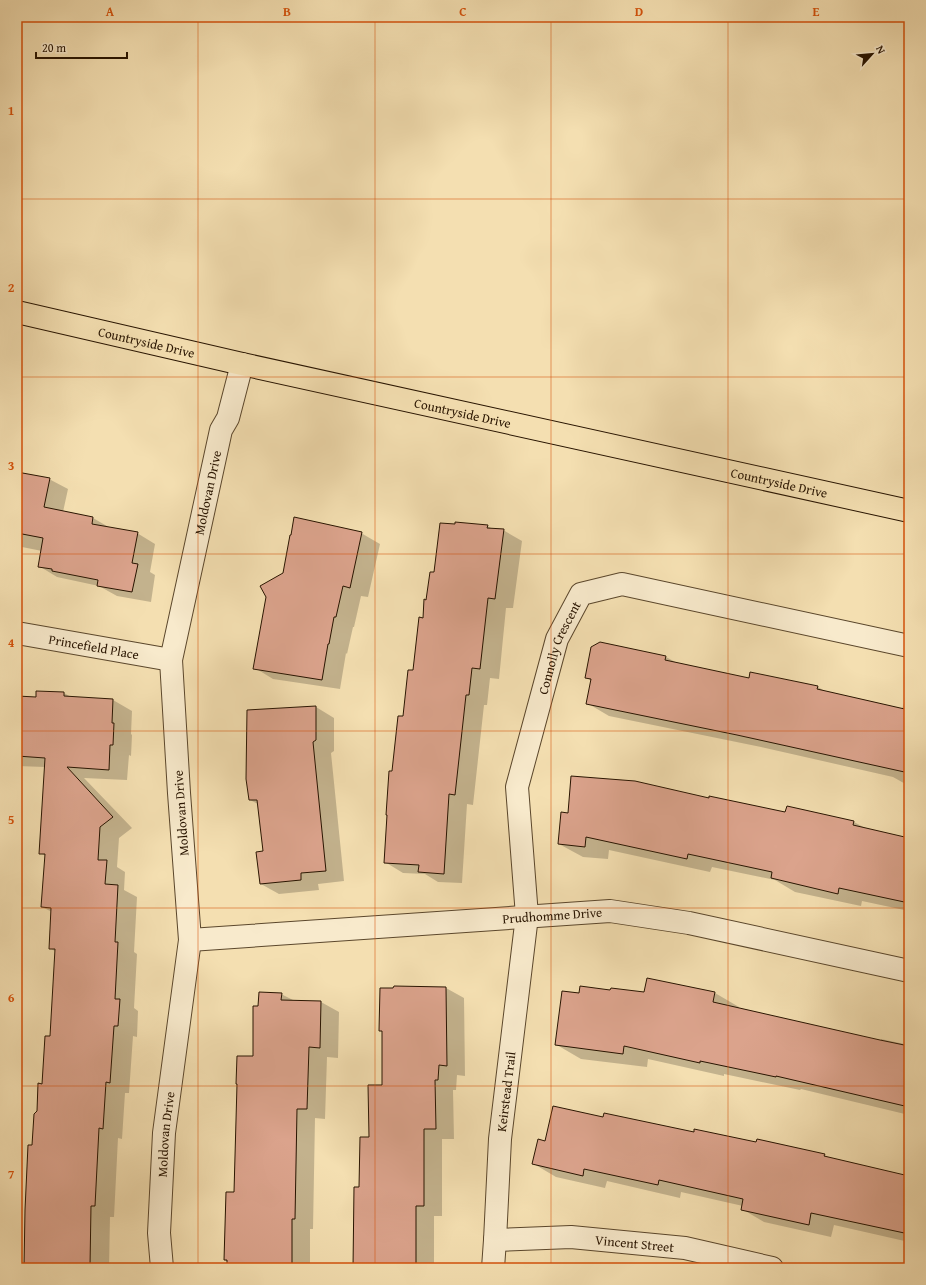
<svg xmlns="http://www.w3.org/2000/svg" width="926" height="1285" font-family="'Gentium Book Plus',serif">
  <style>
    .shadow { fill: #0003 }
    .building { fill: #dba38c; stroke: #281400 }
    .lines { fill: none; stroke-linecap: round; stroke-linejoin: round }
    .minor-casing { stroke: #5b472c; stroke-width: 24 }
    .major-casing { stroke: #281400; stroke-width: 24 }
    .minor { stroke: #f8eacc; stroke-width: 22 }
    .major { stroke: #f4dfb1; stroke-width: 22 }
    .grid { fill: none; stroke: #d5520b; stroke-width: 1; stroke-opacity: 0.55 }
    .labels { text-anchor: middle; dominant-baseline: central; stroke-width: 3; stroke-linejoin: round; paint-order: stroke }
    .street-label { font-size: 13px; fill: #281400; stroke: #f8eacc }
    .neatline { fill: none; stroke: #d5520b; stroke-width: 1.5 }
    .grid-label { font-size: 13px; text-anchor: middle; font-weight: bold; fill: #d5520b }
  </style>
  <rect width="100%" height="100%" fill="#f4dfb1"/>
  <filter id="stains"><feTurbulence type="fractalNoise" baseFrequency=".005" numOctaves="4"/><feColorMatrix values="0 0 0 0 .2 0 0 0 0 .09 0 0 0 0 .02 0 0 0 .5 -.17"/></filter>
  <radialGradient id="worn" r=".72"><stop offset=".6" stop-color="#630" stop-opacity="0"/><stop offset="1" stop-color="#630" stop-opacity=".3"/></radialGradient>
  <path class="shadow" d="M 17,473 L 49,479 L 68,489 L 63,512 L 93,518 L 112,529 L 137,533 L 155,544 L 150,572 L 155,575 L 151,602 L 117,596 L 99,586 L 57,577 L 39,566 L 42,551 L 17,546 Z
    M 487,526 L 493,529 L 503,530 L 522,541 L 513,608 L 506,608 L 499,679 L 490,678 L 487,705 L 484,705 L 473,805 L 467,804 L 462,883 L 438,882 L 425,874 L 403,873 L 385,862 L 393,772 L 414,671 L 426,601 L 435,573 Z
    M 361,533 L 380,544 L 368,597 L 361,596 L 354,627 L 353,627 L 347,654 L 346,653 L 340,689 L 273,679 L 255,668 Z
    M 666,657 L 679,664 L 750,679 L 818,687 L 828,693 L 902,709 L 904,703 L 909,704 L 909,786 L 893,777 L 761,747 L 609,716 L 587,703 L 591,681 L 586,677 Z
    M 64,693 L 71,697 L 113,700 L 132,711 L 131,734 L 132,735 L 131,756 L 129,755 L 127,780 L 84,778 L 132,828 L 119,838 L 117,867 L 125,872 L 124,890 L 137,897 L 134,952 L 137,954 L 134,1008 L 138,1011 L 137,1037 L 133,1036 L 129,1093 L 125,1093 L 122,1139 L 118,1138 L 114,1217 L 110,1217 L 109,1268 L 26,1268 L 25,1267 L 33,1146 L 51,1037 L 56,952 L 50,948 L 52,912 L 42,907 L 46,856 L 40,853 L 45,767 L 17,766 L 17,697 L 37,698 Z
    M 316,707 L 334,718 L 334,751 L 331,753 L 344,881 L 318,884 L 319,890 L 279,894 L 261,884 L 264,852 L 258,804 L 250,800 L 248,711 Z
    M 710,799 L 786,813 L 854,822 L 867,829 L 909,839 L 909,911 L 862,901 L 861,906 L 795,892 L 775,880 L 712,867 L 710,872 L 609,850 L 608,859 L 583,857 L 559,844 L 569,814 Z
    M 648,979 L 715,993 L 739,1007 L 739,1009 L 881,1041 L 881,1039 L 909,1045 L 909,1115 L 801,1089 L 800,1090 L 724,1074 L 724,1076 L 648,1059 L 647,1067 L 581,1059 L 557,1045 L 580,994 L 645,993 Z
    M 446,988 L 464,998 L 465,1076 L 457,1075 L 456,1090 L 453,1090 L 454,1139 L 442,1139 L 442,1216 L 434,1216 L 434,1268 L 354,1268 L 360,1188 L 370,1138 L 383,1086 L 383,1032 L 380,1031 Z
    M 281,994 L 295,1001 L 321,1002 L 339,1012 L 338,1058 L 327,1057 L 325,1119 L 315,1118 L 313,1229 L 310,1229 L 310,1268 L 228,1268 L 228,1262 L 225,1260 L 254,1057 L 259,1007 Z
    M 604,1119 L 824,1155 L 832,1159 L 908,1177 L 909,1174 L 909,1242 L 834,1225 L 831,1237 L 764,1222 L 742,1209 L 743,1206 L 681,1192 L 680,1198 L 607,1181 L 605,1188 L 556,1177 L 534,1164 L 546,1142 Z"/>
  <path class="building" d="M 17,472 L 50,478 L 44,507 L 93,517 L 92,524 L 138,532 L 132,563 L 138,564 L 132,592 L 97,586 L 98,580 L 52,571 L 52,569 L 38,567 L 43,538 L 17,533 Z
    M 294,517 L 362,532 L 350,588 L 343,586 L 336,617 L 334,617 L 329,644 L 328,644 L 322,680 L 253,669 L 266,597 L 260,586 L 283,573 L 290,535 L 291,535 Z
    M 455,522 L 488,525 L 487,528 L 504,529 L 495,599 L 488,598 L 480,669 L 472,668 L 469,695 L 466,695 L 455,795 L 449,794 L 444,874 L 418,872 L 419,865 L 384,863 L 387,815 L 386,815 L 389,771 L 392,771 L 398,716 L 403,716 L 408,670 L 413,670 L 419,617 L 423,618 L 424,599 L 426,600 L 430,572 L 434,572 L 440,523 L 455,524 Z
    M 600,642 L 666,656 L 665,660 L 749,678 L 750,672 L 818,686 L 817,689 L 909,710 L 909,773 L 737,735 L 586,704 L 591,679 L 585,678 L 591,647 Z
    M 36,691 L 64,692 L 64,696 L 113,699 L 112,723 L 114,723 L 113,745 L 110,745 L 109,770 L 67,767 L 113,817 L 100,827 L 98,860 L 107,860 L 105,884 L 118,885 L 115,942 L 118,942 L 115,999 L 120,999 L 118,1026 L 114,1026 L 110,1083 L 106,1082 L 103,1129 L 99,1128 L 95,1206 L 91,1206 L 90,1266 L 86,1266 L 86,1268 L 24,1267 L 25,1210 L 28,1145 L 32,1145 L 34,1114 L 37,1111 L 38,1083 L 42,1084 L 45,1036 L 50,1036 L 55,949 L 49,949 L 51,908 L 41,907 L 45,854 L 39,854 L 45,758 L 17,756 L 17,696 L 36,697 Z
    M 316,706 L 316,740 L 313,742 L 326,871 L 301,873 L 301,880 L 260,884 L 256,852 L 263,851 L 257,800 L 249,800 L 246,779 L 247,710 Z
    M 571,776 L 635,781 L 709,798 L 709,796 L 785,812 L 787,806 L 854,821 L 853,825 L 909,838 L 909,903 L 839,888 L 838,894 L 771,878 L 772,872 L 688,854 L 687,859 L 586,837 L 585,847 L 558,844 L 561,812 L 568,813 Z
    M 647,978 L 715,992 L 713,1002 L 880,1040 L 909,1046 L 909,1107 L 776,1076 L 776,1077 L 700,1061 L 700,1063 L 624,1046 L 623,1054 L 555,1045 L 562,991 L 579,993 L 580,986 L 610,990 L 611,988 L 644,992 Z
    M 394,986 L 446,987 L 447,1066 L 439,1065 L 438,1080 L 435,1080 L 436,1129 L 424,1129 L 424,1206 L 416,1206 L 416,1268 L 353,1268 L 354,1187 L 359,1187 L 360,1137 L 369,1137 L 368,1085 L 382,1085 L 382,1031 L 379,1031 L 380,988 L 393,988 Z
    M 259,992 L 282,993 L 281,1000 L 321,1001 L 320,1048 L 309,1047 L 307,1109 L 297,1109 L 295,1219 L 292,1219 L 292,1268 L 227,1268 L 227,1260 L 224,1260 L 226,1192 L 234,1192 L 237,1084 L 236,1084 L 237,1056 L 253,1056 L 253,1006 L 258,1006 Z
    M 553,1106 L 603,1117 L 604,1113 L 694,1132 L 694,1129 L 756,1142 L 757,1139 L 825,1154 L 824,1156 L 909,1176 L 909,1234 L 811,1213 L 809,1225 L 741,1210 L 743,1199 L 659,1180 L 658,1185 L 584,1169 L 583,1176 L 532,1164 L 538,1139 L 545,1141 Z"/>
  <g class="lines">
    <g class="minor-casing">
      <g id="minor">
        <path id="s1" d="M 17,633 L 171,660"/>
        <path id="s2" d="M 190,940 L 610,911 L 689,923 L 909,971"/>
        <path id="s3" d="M 495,1240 L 571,1237 L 685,1248 L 772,1268"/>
        <path id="s4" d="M 162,1268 L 159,1233 L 164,1133 L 190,940 L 179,793 L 171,660 L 221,430 L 228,418 L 242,364"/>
        <path id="s5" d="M 493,1268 L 495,1240 L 500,1139 L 527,916 L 517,787 L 557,639 L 581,594 L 622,584 L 909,646"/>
      </g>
    </g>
    <g class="major-casing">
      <g id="major">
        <path id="s6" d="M 17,312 L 242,364 L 909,511"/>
      </g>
    </g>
    <use href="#minor" class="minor"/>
    <use href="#major" class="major"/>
  </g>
  <path class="grid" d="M 198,17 L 198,1268M 375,17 L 375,1268M 551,17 L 551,1268M 728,17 L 728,1268M 17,199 L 909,199M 17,377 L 909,377M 17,554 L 909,554M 17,731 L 909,731M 17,908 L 909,908M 17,1086 L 909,1086"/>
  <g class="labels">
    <g class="street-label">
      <text stroke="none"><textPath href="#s6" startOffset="133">Countryside Drive</textPath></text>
      <text stroke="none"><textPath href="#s6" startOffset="457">Countryside Drive</textPath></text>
      <text stroke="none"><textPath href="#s6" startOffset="781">Countryside Drive</textPath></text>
      <text stroke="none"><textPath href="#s4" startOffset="782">Moldovan Drive</textPath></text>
      <text stroke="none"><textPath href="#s1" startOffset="78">Princefield Place</textPath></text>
      <text stroke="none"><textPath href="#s5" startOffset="629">Connolly Crescent</textPath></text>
      <text transform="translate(181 813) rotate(-94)">Moldovan Drive</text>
      <text stroke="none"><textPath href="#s2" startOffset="363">Prudhomme Drive</textPath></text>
      <text stroke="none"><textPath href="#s5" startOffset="177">Keirstead Trail</textPath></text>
      <text stroke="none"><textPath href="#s4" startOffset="134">Moldovan Drive</textPath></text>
      <text stroke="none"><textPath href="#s3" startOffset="140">Vincent Street</textPath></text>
    </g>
  </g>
  <rect width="926" height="1285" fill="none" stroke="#f4dfb1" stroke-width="44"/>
  <g transform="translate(872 54) rotate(63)" stroke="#f8eacc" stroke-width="3" paint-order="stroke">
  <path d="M0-3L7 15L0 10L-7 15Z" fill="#281400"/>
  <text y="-6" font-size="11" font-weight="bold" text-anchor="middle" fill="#281400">N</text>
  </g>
  <path d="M36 52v6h91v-6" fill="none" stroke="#281400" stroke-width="2"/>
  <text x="42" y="52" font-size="12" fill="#281400" stroke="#f8eacc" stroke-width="3" paint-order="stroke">20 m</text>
  <rect x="22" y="22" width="882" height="1241" class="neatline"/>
  <g class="grid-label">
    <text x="110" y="16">A</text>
    <text x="287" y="16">B</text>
    <text x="463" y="16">C</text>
    <text x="639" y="16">D</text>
    <text x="816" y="16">E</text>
    <text x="11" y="115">1</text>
    <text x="11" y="292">2</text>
    <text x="11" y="470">3</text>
    <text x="11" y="647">4</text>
    <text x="11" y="824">5</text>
    <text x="11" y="1002">6</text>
    <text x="11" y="1179">7</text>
  </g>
  <rect width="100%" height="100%" filter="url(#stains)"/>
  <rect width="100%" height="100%" fill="url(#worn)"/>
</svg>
